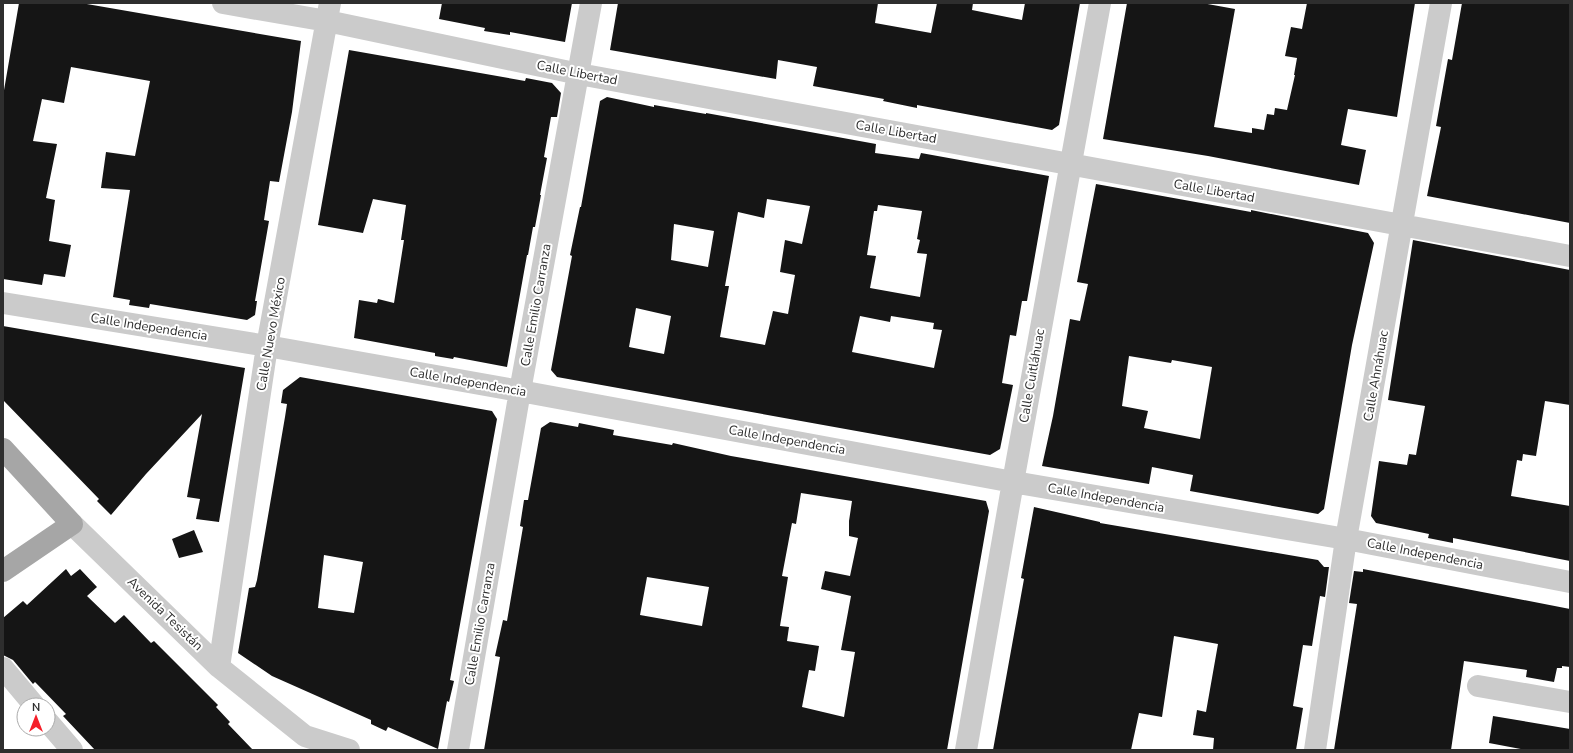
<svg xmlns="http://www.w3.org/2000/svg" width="1573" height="753" font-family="'Nunito Sans',sans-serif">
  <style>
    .building { fill: #151515; fill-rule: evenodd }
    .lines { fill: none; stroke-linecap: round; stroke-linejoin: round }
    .minor { stroke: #cbcbcb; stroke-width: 22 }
    .major { stroke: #a6a6a6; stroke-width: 22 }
    .labels { text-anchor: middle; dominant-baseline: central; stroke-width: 4; stroke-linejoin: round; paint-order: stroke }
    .street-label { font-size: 13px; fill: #2e2e2e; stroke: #fff }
  </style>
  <rect width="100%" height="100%" fill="#fff"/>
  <path class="building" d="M 19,3 L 81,3 L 301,41 L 292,112 L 279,182 L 270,181 L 264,220 L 269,221 L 255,301 L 257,301 L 255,315 L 247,320 L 150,304 L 149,308 L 129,305 L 130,300 L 113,297 L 130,190 L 101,188 L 106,152 L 135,156 L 150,81 L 71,67 L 64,103 L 42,99 L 33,141 L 57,144 L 46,198 L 55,200 L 49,241 L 71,245 L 65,277 L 44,274 L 42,285 L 3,279 L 3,96 Z
    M 442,3 L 572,3 L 565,42 L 510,32 L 510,35 L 484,31 L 485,28 L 439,19 Z
    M 618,3 L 878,3 L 875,23 L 931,33 L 937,3 L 973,3 L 972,10 L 1022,20 L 1025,3 L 1080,3 L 1059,125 L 1052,130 L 917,105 L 917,108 L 883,101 L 884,99 L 813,86 L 817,67 L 778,60 L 776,79 L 610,50 Z
    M 1127,3 L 1202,3 L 1235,9 L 1214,127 L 1252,133 L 1252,128 L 1264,130 L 1267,114 L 1274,115 L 1275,108 L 1287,110 L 1295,75 L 1294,75 L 1297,58 L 1285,56 L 1291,27 L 1302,29 L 1307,3 L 1415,3 L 1397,117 L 1348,109 L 1341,145 L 1366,150 L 1359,185 L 1208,156 L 1103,139 Z
    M 1462,3 L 1570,3 L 1570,223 L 1427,196 L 1441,127 L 1436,126 L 1448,59 L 1452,60 Z
    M 349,50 L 525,81 L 526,78 L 552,83 L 561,93 L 557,117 L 551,117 L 544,157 L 547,158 L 540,195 L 541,195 L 535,227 L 533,227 L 528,255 L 527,255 L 507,367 L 454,357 L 453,359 L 435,356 L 435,353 L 354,338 L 359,300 L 377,303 L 378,299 L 394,303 L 404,240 L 401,240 L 406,205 L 373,199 L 363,233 L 318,225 Z
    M 607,97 L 654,107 L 654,105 L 706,114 L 706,113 L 876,144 L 875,153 L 919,159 L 921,153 L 1049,176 L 1027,301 L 1022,301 L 1016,336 L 1010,335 L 1002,383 L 1013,385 L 1000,449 L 990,455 L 557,377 L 551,370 L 572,256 L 570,255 L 580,207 L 581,207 L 600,101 ZM 767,199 L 810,206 L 802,244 L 785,240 L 780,272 L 795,275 L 788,314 L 773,311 L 765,345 L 720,337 L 729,286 L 725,286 L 738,212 L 764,218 ZM 878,205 L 922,211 L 917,239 L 920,240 L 917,253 L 927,254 L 920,297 L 870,288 L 876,256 L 867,255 L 874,211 L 877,211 ZM 674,224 L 714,231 L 708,267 L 671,260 ZM 636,308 L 671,316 L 664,354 L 629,347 ZM 860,316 L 890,322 L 891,316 L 934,323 L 933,329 L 942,330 L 934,368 L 852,352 Z
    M 1096,184 L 1251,212 L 1251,210 L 1368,233 L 1374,243 L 1352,345 L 1324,509 L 1318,514 L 1190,491 L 1193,475 L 1152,467 L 1149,484 L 1042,466 L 1053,416 L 1070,319 L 1080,321 L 1088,284 L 1077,282 ZM 1129,356 L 1171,363 L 1172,360 L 1212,367 L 1200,439 L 1144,428 L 1148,411 L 1122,406 Z
    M 1413,240 L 1570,270 L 1570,405 L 1545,401 L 1536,456 L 1523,454 L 1522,461 L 1517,460 L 1511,496 L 1570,506 L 1570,561 L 1453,538 L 1453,543 L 1428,538 L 1429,534 L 1376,523 L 1371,516 L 1379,461 L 1407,465 L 1409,454 L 1416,455 L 1425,406 L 1388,400 Z
    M 3,326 L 245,368 L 219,522 L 196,519 L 200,499 L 187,497 L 202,414 L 146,474 L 111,515 L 97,501 L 99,499 L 3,400 Z
    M 300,377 L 492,411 L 497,419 L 450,680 L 454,681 L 449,702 L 447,701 L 438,749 L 388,727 L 386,731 L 371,724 L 371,720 L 272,676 L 238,653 L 249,588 L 255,587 L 257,580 L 285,417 L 287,404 L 281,403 L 283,390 ZM 324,555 L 363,562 L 354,613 L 318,608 Z
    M 550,422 L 578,427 L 579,423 L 614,430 L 613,435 L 672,445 L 673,443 L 731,456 L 986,501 L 989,511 L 947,750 L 484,750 L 500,657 L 495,656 L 503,620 L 507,621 L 523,527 L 520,526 L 524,500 L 528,500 L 541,428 ZM 801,493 L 852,501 L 849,521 L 849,536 L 858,538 L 850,576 L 825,571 L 821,589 L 851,596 L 841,650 L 855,652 L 844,717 L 802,707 L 809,670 L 815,671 L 819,646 L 787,641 L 789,627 L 780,626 L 788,577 L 782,576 L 792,523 L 796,524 ZM 647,577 L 709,587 L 702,626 L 640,615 Z
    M 1034,507 L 1100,522 L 1100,523 L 1318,560 L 1324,567 L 1329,567 L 1325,597 L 1320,596 L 1312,646 L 1303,645 L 1293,706 L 1303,708 L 1296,750 L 1213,750 L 1214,738 L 1193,735 L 1197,710 L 1206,712 L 1218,644 L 1174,636 L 1162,717 L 1139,713 L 1131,750 L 993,750 L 1024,579 L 1021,578 Z
    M 194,530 L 203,552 L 179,558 L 172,539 Z
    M 66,569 L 71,576 L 80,569 L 97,587 L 87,596 L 115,623 L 124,615 L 151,643 L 154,641 L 218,705 L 216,707 L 230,722 L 228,724 L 253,750 L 95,750 L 63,716 L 66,714 L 35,682 L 33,684 L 13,660 L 3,655 L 3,618 L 23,601 L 27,605 Z
    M 1363,569 L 1570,609 L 1570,667 L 1562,666 L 1562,668 L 1557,668 L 1554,682 L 1526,677 L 1527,670 L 1464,661 L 1451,750 L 1334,750 L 1357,604 L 1349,603 L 1354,571 L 1363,572 Z
    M 1493,716 L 1570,729 L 1570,750 L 1526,750 L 1489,743 Z"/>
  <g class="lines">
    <path class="minor" d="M 223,3 L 327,21 L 579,74 L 1570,256
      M 3,303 L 267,346 L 520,391 L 1013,482 L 1346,539 L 1570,582
      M 72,524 L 219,667 L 305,736 L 349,750
      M 219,667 L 267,346 L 330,3
      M 3,668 L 34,705
      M 1478,686 L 1570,702
      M 48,722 L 72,750
      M 458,750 L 520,391 L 591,3
      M 966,750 L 1013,482 L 1100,3
      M 1315,750 L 1346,539 L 1441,3"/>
    <path class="major" d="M 3,449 L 72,524 L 3,571"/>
  </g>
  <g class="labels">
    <g class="street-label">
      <text transform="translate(577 73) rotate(11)">Calle Libertad</text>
      <text transform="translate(896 132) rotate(10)">Calle Libertad</text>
      <text transform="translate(1214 191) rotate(10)">Calle Libertad</text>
      <text transform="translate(536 305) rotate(-80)">Calle Emilio Carranza</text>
      <text transform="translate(149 327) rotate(9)">Calle Independencia</text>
      <text transform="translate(271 334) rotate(-80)">Calle Nuevo México</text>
      <text transform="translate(1032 376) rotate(-80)">Calle Cuitláhuac</text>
      <text transform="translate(1376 376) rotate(-80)">Calle Ahnáhuac</text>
      <text transform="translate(468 382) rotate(10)">Calle Independencia</text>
      <text transform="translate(787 440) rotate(10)">Calle Independencia</text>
      <text transform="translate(1106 498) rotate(10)">Calle Independencia</text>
      <text transform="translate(1425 554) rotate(11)">Calle Independencia</text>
      <text transform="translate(165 614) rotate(44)">Avenida Tesistán</text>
      <text transform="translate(480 624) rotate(-80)">Calle Emilio Carranza</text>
    </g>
  </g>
  <rect width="1573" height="753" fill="none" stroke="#2e2e2e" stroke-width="8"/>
  <g transform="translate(36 717)"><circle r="19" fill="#ffffff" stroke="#ababab"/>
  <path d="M0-3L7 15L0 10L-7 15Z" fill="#f51f29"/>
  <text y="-6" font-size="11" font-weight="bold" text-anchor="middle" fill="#2e2e2e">N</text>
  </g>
</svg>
